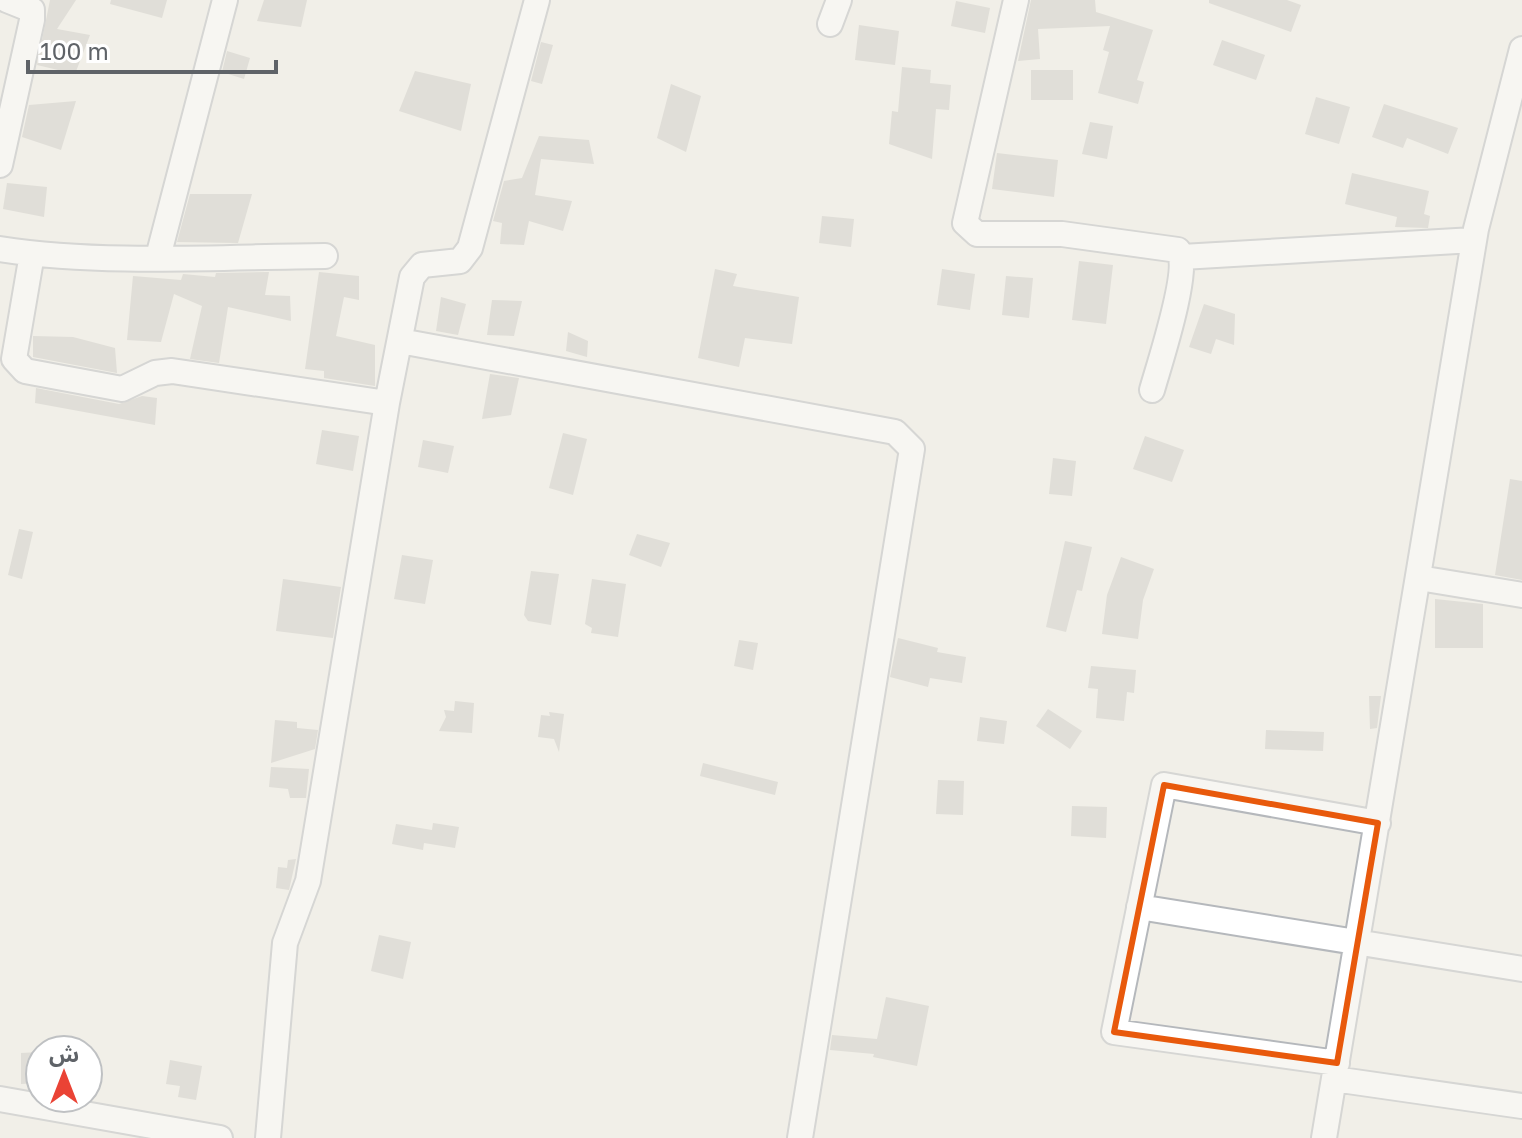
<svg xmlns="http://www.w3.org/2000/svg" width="1522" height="1138" font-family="'Golos Text','Noto Sans Arabic',sans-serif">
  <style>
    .building { fill: #cccac5 }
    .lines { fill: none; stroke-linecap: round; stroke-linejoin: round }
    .minor-casing { stroke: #b5b8bc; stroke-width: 28 }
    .minor { stroke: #fff; stroke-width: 24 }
    .marked { fill: none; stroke: #e8590c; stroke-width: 6; stroke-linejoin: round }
  </style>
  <rect width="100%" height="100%" fill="#f1efe8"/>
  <path class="building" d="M 50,0 L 76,0 L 57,29 L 90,35 L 75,74 L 37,65 Z
    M 111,0 L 167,0 L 162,18 L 110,4 Z
    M 264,0 L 307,0 L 301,27 L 257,21 Z
    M 1031,0 L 1095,0 L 1096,12 L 1153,30 L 1137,80 L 1144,82 L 1138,104 L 1098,93 L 1109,52 L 1103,50 L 1110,26 L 1038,29 L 1040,59 L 1018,61 Z
    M 1209,0 L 1287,0 L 1301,5 L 1291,32 L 1209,3 Z
    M 956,1 L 990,8 L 985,33 L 951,26 Z
    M 859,25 L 899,31 L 895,65 L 855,60 Z
    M 1222,40 L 1265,55 L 1256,80 L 1213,65 Z
    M 541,42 L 553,45 L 542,84 L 531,81 Z
    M 227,51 L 250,58 L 244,79 L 222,72 Z
    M 902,67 L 931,70 L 930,83 L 951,85 L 949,110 L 936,109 L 932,159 L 889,144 L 892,111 L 898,112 Z
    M 1031,70 L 1073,70 L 1073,100 L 1031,100 Z
    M 415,71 L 471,84 L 461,131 L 399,111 Z
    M 671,84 L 701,96 L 686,152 L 657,138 Z
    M 1316,97 L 1350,107 L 1339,144 L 1305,134 Z
    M 76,101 L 61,150 L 22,137 L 29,105 Z
    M 1384,104 L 1458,128 L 1448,154 L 1407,138 L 1403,148 L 1372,137 Z
    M 1090,122 L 1113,126 L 1107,159 L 1082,154 Z
    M 539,136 L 589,140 L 594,164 L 541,159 L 535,195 L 572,201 L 563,231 L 529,221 L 524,245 L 500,244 L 502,223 L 493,221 L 504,181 L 522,178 Z
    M 997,153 L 1058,160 L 1054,197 L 992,189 Z
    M 1352,173 L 1429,191 L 1424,214 L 1430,216 L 1428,228 L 1395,227 L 1397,217 L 1345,204 Z
    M 7,183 L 47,187 L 44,217 L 3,209 Z
    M 190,194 L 252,194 L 238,243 L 177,242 Z
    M 822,216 L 854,219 L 851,247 L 819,243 Z
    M 1079,261 L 1113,265 L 1106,324 L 1072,320 Z
    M 715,269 L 737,274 L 733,286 L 799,297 L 792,344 L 745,338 L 739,367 L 698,358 Z
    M 942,269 L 975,274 L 970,310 L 937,305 Z
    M 269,272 L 265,295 L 290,296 L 291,321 L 228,307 L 219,363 L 190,359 L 202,306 L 174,294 L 161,342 L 127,340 L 133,276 L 181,280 L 183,274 L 215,277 L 216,273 Z
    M 319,272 L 359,276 L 359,300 L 344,297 L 336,336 L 375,345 L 375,386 L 324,378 L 324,371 L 305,369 Z
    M 1006,276 L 1033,278 L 1029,318 L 1002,315 Z
    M 441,297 L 466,304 L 458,335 L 436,331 Z
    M 492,300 L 522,301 L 514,336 L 487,335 Z
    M 1204,304 L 1235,314 L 1234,345 L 1216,339 L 1211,354 L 1189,347 Z
    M 568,332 L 588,341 L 587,357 L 566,351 Z
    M 33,336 L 73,337 L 115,348 L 117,373 L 33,357 Z
    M 490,374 L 519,378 L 511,415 L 482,419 Z
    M 36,388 L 119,404 L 142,396 L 157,398 L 155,425 L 35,403 Z
    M 322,430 L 359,436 L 353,471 L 316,464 Z
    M 563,433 L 587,439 L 573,495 L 549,488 Z
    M 1145,436 L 1184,450 L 1172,482 L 1133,469 Z
    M 423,440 L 454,446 L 448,473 L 418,467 Z
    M 1053,458 L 1076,461 L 1072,496 L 1049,494 Z
    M 1510,479 L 1522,481 L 1522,580 L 1495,575 Z
    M 19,529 L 33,532 L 22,579 L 8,575 Z
    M 637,534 L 670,543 L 661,567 L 629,555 Z
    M 1065,541 L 1092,547 L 1082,591 L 1077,590 L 1066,632 L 1046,627 Z
    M 402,555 L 433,560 L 425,604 L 394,599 Z
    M 1121,557 L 1154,569 L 1143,600 L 1138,639 L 1102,634 L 1107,595 Z
    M 531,571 L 559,574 L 551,625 L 528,621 L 524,615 Z
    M 283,579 L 341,587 L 333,638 L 276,631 Z
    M 592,579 L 626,584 L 618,637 L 591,633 L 592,628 L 585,624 Z
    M 1435,599 L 1483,604 L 1483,648 L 1435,648 Z
    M 898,638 L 938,648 L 937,652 L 966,657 L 962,683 L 930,678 L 928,687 L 890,677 Z
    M 739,640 L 758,643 L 753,670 L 734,666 Z
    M 1091,666 L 1136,670 L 1134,693 L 1127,692 L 1124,721 L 1096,718 L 1098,689 L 1088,688 Z
    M 1369,696 L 1381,696 L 1377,728 L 1370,729 Z
    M 455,701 L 474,703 L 472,733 L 439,731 L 446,717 L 444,710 L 454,711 Z
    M 1048,709 L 1082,731 L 1070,749 L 1036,726 Z
    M 549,712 L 564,714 L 559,752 L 554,739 L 538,737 L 541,715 L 550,716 Z
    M 980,717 L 1007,721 L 1004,744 L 977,741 Z
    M 275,720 L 297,722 L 297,728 L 318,730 L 315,749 L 271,763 Z
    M 1266,730 L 1324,732 L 1323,751 L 1265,749 Z
    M 703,763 L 778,782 L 775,795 L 700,776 Z
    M 271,767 L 309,769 L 306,798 L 290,798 L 288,789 L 269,787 Z
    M 938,780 L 964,781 L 963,815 L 936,814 Z
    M 1072,806 L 1107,807 L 1106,838 L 1071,836 Z
    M 433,823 L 459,827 L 455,848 L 424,843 L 423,850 L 392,844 L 396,824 L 432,830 Z
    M 296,859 L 289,890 L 276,888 L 278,867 L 287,868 L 288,860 Z
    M 379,935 L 411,942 L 403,979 L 371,971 Z
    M 886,997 L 929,1006 L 917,1066 L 873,1057 L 874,1054 L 830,1050 L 832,1035 L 877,1039 Z
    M 40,1052 L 40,1083 L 21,1084 L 21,1053 Z
    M 170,1060 L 202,1066 L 196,1100 L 178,1097 L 180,1086 L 166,1084 Z"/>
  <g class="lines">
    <g class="minor-casing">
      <path id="minor" d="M 1016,0 L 965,223 L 977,234 L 1062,234 L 1178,250 C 1191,269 1159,365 1152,390
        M 830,24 L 839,0
        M 0,165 L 32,20 L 32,10 L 7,0
        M 0,249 C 106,265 218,257 325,256
        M 32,254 L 14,359 L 25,371 L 122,389 L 155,373 L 172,371 L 387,403
        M 158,257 L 225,0
        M 1182,257 L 1474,240
        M 400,341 L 895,432 L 912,449 L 800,1138
        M 1419,578 L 1522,595
        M 1139,907 L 1522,969
        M 1337,1063 L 1114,1032 L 1164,785 L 1378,823
        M 1334,1079 L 1522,1106
        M 0,1099 L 220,1138
        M 268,1138 L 285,943 L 308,881 L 387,403 L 412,277 L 422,265 L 460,261 L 470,248 L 537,0
        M 1324,1138 L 1476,229 L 1522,49"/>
    </g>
    <use href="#minor" class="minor"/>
  </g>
  <path d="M0 0H1522V1138H0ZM 1164,785 L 1378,823 L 1337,1063 L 1114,1032 Z" fill="#f1efe8" fill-opacity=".55" fill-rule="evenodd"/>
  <path class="marked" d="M 1164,785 L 1378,823 L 1337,1063 L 1114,1032 Z"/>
  <g transform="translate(64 1074)"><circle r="38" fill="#ffffff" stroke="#bfc1c3" stroke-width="2"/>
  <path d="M0-6L14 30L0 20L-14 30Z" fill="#ea4335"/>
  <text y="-12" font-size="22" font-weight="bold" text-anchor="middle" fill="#5f6368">ش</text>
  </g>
  <path d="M28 60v12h248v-12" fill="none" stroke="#5f6368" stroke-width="4"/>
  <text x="40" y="60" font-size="24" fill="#5f6368" stroke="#ffffff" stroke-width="6" paint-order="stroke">100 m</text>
</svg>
